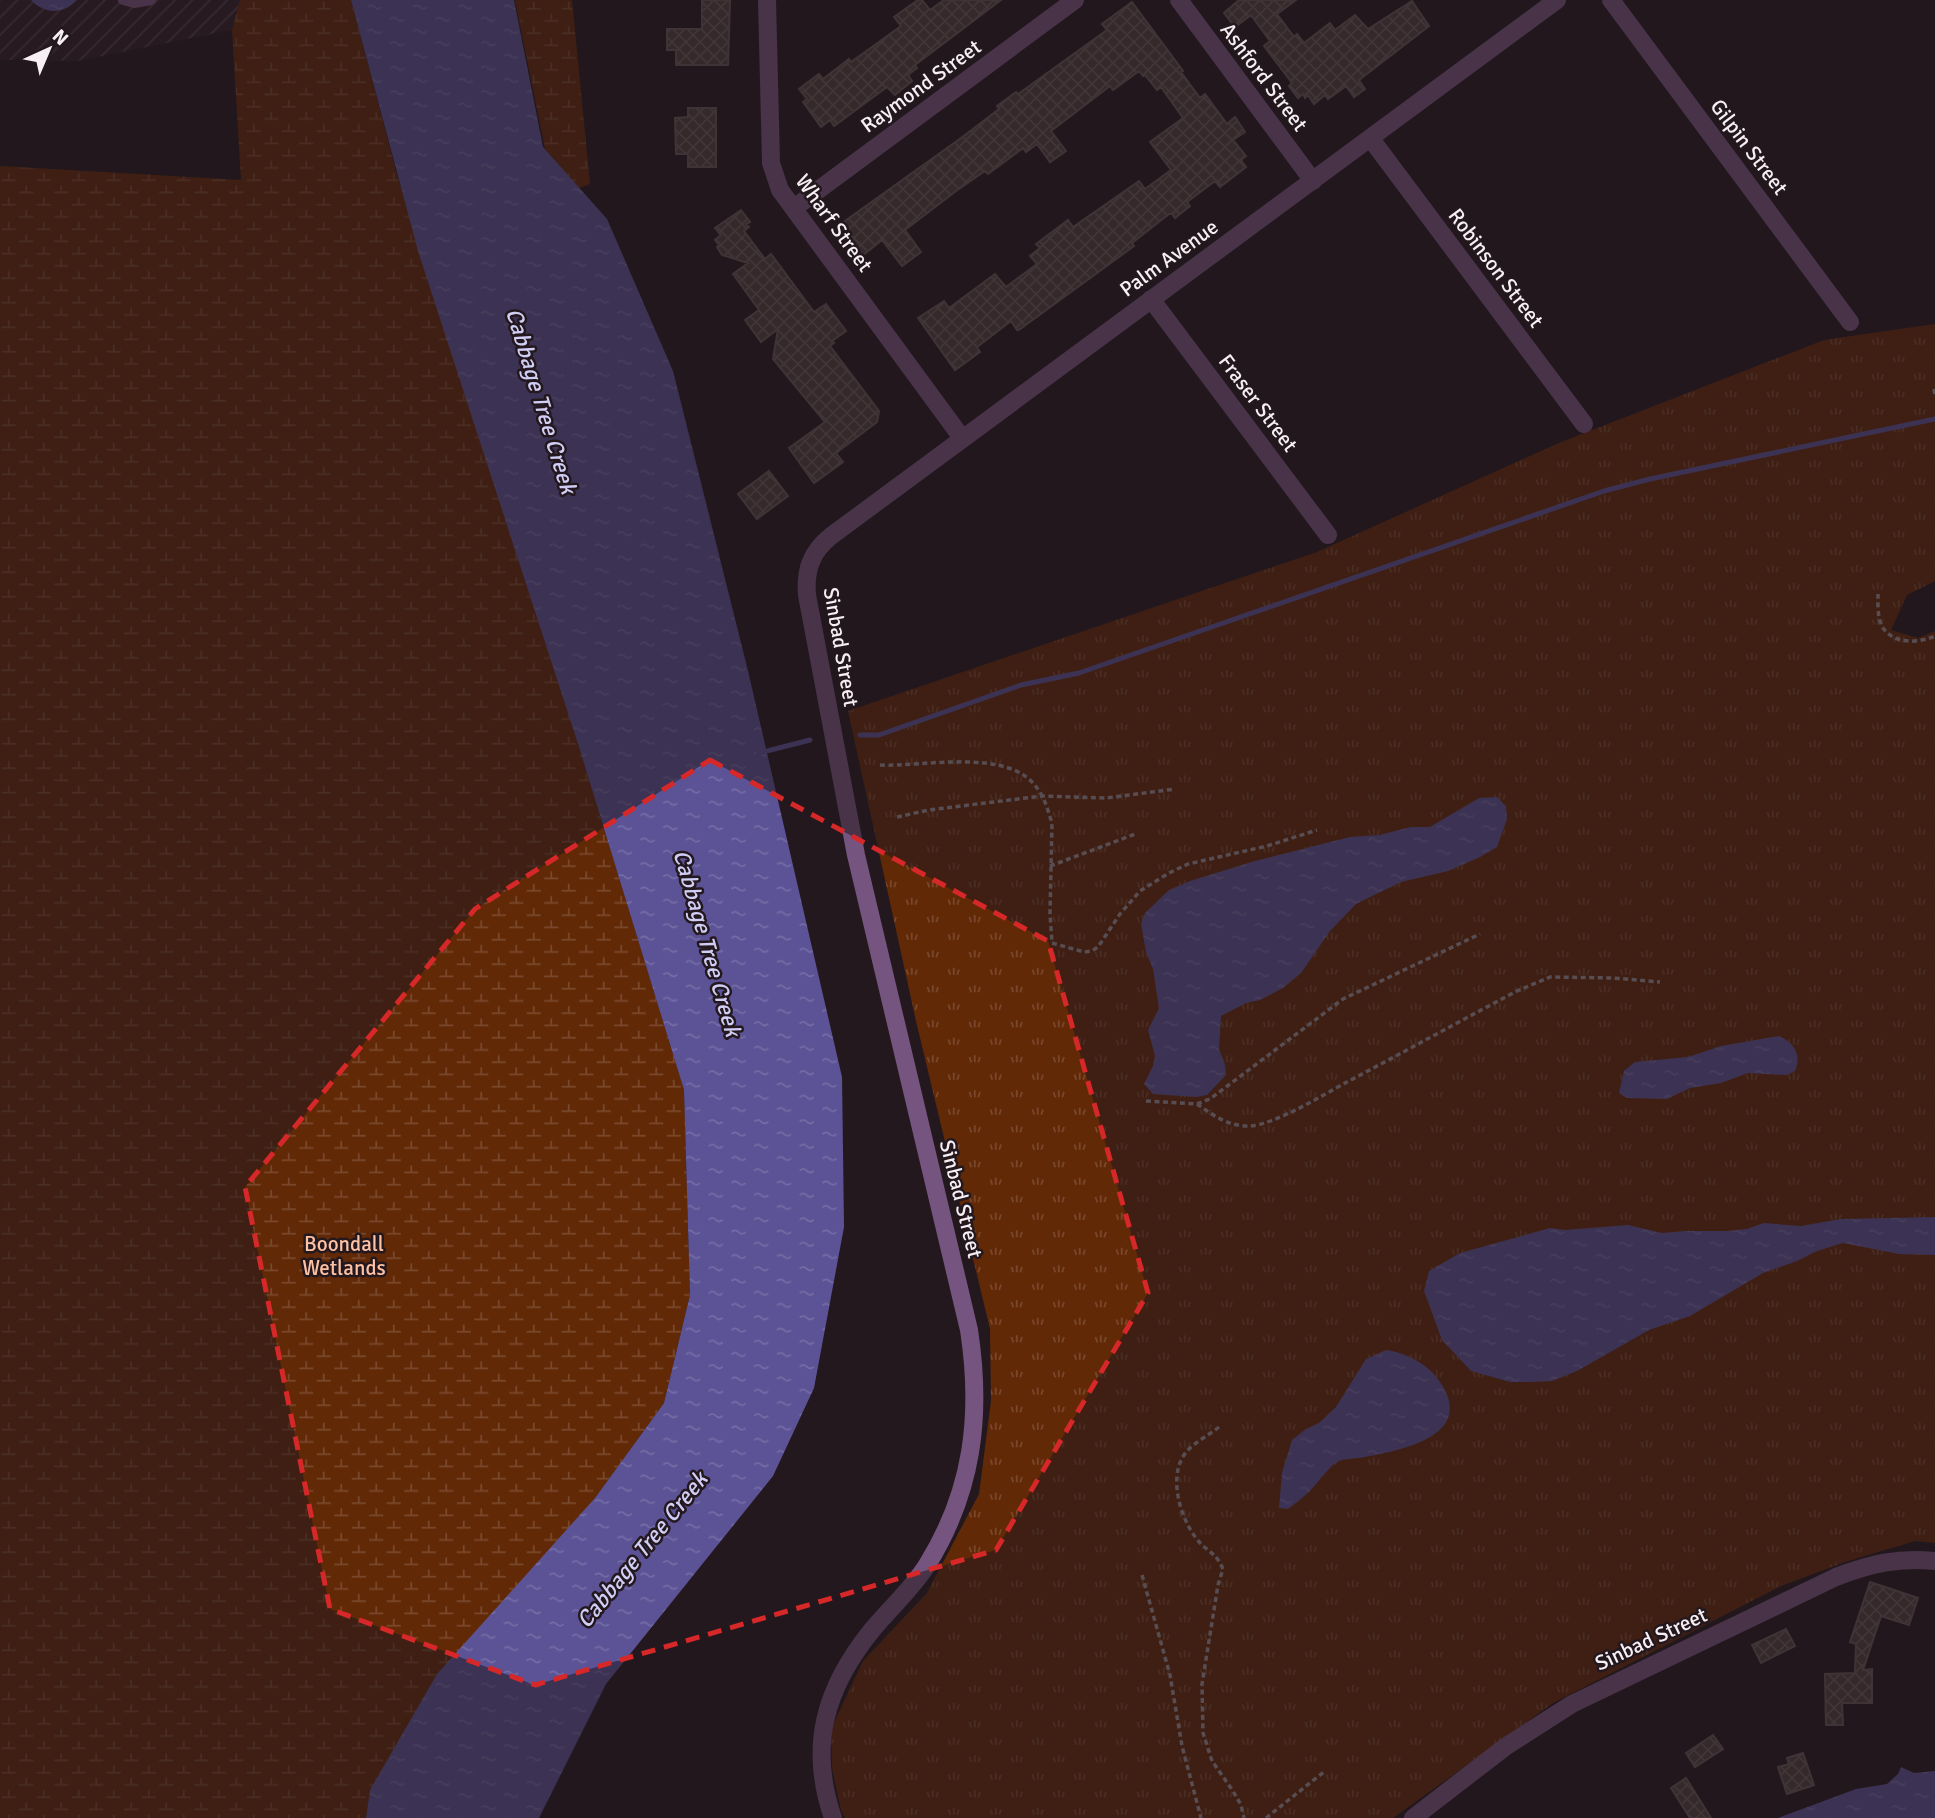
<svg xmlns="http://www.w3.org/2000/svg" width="1935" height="1818" font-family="Signika,sans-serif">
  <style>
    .industrial { fill: url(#industrial-furrows) }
    .grass { fill: url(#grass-tufts) }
    .wetland { fill: url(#wetland-marsh) }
    .water { fill: url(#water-ripples) }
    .pier { fill: #23181d }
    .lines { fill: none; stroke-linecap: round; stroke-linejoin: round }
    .stream { stroke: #5c5396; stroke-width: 5 }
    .building { fill: url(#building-cross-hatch); stroke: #655656; stroke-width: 2 }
    .path { stroke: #978e92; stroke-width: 3.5; stroke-dasharray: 5 3.5; stroke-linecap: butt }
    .service { stroke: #75557f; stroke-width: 10 }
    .minor { stroke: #75557f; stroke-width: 18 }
    .tertiary { stroke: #75557f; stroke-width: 18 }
    .marked { fill: none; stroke: #d62828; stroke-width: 5; stroke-dasharray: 14 9; stroke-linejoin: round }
    .labels { text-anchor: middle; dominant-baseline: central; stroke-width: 5; stroke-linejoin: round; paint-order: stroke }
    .street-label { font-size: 21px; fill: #f7eff3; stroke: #23181d }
    .park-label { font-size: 21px; fill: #ffc1a4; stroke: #23181d }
    .water-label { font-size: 23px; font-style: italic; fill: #d1cef6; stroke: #23181d }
  </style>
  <defs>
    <pattern id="industrial-furrows" width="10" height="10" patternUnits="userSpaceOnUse" patternTransform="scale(1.75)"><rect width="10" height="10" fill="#2f1e26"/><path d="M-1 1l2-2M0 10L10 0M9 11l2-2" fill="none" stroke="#4e3f46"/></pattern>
    <pattern id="grass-tufts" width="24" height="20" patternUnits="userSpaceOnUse" patternTransform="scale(1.75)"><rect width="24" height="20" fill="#622907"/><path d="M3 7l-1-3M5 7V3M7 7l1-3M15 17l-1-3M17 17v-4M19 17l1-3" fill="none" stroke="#79482c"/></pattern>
    <pattern id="wetland-marsh" width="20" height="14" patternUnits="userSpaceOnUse" patternTransform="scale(1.75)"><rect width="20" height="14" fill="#622907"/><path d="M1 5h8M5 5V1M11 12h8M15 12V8" fill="none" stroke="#79482c"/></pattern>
    <pattern id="water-ripples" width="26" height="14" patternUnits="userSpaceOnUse" patternTransform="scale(1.75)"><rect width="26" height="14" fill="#5c5396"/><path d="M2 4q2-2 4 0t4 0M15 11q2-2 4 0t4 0" fill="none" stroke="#746ca5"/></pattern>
    <pattern id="building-cross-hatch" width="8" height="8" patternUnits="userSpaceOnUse" patternTransform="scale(1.75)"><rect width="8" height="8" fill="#4d3e3e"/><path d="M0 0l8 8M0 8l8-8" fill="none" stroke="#675a5a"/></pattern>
  </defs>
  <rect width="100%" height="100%" fill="#23181d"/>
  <path class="industrial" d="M 0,0 L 240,0 L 232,30 L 77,61 L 0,60 Z"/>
  <path class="grass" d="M 1935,324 L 1935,581 L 1907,595 L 1891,630 L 1918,638 L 1935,631 L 1935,1543 L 1915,1541 L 1845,1562 L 1781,1586 L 1553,1703 L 1393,1818 L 845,1818 L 841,1810 L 832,1768 L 831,1729 L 863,1661 L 927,1593 L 979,1494 L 991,1401 L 990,1329 L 916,1021 L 848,711 L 1317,552 L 1559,443 L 1824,340 Z"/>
  <path class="wetland" d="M 240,0 L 351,0 L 397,175 L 579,747 L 684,1090 L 690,1295 L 664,1403 L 595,1498 L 370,1790 L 366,1818 L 0,1818 L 0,166 L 241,180 L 232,30 Z
    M 515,0 L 572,0 L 590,184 L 579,188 L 545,149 Z"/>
  <path class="water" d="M 31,0 L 77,0 C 63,15 44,14 31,0 Z
    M 351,0 L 514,0 L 543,147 L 607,219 L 673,371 L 748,671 L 842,1077 L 844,1227 L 814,1388 L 773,1476 L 606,1684 L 539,1818 L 366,1818 L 370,1790 L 437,1674 L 595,1498 L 664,1403 L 690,1295 L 684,1090 L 579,747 L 418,251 Z
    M 1497,797 L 1506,806 L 1507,819 L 1497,847 L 1480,857 L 1448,871 L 1401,882 L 1356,904 L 1330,931 L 1301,973 L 1283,988 L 1260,1000 L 1246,1003 L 1221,1016 L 1219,1049 L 1225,1065 L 1226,1075 L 1207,1095 L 1196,1097 L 1153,1094 L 1144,1084 L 1153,1066 L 1155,1056 L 1148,1030 L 1159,1008 L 1153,969 L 1146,952 L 1141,924 L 1145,913 L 1169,890 L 1190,881 L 1255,861 L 1350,837 L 1379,835 L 1411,827 L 1430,827 L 1479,798 Z
    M 1779,1036 C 1794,1043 1802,1054 1795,1071 L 1787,1075 L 1748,1073 L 1721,1083 L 1690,1088 L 1667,1099 L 1627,1098 L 1619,1093 L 1624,1071 L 1635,1062 L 1688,1057 L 1721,1046 Z
    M 1935,1217 L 1935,1255 L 1899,1254 L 1843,1243 L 1817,1251 L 1797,1261 L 1763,1273 L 1690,1316 L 1649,1330 L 1577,1371 L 1552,1381 L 1531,1382 L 1510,1382 L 1471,1371 L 1442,1340 L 1424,1291 L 1429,1271 L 1460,1253 L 1550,1228 L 1565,1230 L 1628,1225 L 1662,1233 L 1686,1231 L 1728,1231 L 1747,1229 L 1764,1223 L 1801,1226 L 1841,1219 Z
    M 1386,1350 C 1407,1353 1428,1364 1440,1382 C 1476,1435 1404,1450 1365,1457 C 1358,1459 1345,1458 1339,1461 C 1330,1465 1316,1485 1309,1492 C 1302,1498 1295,1504 1288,1509 L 1279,1508 L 1282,1473 L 1292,1440 L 1306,1429 L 1319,1423 L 1336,1407 L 1366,1359 Z
    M 1901,1767 L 1914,1773 L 1935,1771 L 1935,1818 L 1765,1818 L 1896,1772 Z"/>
  <path class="pier" d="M 1897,1766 L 1901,1767 L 1898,1774 L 1887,1784 L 1856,1789 L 1778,1818 L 1761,1818 L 1775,1810 L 1829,1789 L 1855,1781 L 1882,1776 Z"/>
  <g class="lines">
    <path class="stream" d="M 860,735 L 879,735 L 1021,685 L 1079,673 L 1604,491 L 1650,479 L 1935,419
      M 759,753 L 810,740"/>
  </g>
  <path class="building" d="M 702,0 L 730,0 L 728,65 L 676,65 L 676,50 L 667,50 L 667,29 L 702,29 Z
    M 918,0 L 922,0 L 930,10 L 944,0 L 1001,0 L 915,65 L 917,68 L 908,75 L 912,81 L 895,95 L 887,87 L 834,126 L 830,120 L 821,127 L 803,102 L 807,99 L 799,89 L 819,74 L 823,79 L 849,59 L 851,62 L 901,26 L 894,17 Z
    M 1239,0 L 1296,0 L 1277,14 L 1294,37 L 1297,34 L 1304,43 L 1330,23 L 1335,30 L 1355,15 L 1368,29 L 1412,1 L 1429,26 L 1359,80 L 1365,89 L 1354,97 L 1346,86 L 1328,99 L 1325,95 L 1314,104 L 1308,95 L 1305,98 L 1303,94 L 1298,98 L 1289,86 L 1292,83 L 1264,46 L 1270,41 L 1251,15 L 1235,27 L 1224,13 Z
    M 1132,2 L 1183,71 L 1181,72 L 1200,98 L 1205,94 L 1227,124 L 1235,117 L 1245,132 L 1233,140 L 1246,156 L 1241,160 L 1246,167 L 1220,187 L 1215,181 L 1187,202 L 1190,206 L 1175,218 L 1172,214 L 1169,214 L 1132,243 L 1134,246 L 1020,329 L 1017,330 L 1011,321 L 977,347 L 980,352 L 955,370 L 918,318 L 944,301 L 949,308 L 995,274 L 1006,287 L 1037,264 L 1030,256 L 1040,248 L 1036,244 L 1068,220 L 1073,227 L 1139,181 L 1145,189 L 1171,170 L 1150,142 L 1183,118 L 1161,87 L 1157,90 L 1145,75 L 1143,76 L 1139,71 L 1113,90 L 1110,86 L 1051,131 L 1066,151 L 1050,162 L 1037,144 L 1026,152 L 1023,148 L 988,174 L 985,171 L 956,191 L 905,230 L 921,252 L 902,266 L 882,240 L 862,256 L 838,226 L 961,138 L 999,109 L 997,106 L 1016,92 L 1018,94 L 1107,30 L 1102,24 Z
    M 688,108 L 716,108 L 716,167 L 688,167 L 688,154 L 676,154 L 675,118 L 688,117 Z
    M 741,210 L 750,222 L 746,224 L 749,227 L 744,231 L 765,259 L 771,254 L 814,312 L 826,304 L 846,331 L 832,341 L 834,343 L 830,346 L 879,411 L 877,422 L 836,453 L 843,462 L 814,483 L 789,448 L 825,422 L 773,359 L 778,329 L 761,342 L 745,320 L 759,310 L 733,274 L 748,263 L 722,255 L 717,247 L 719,245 L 715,240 L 721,235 L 715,228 Z
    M 769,471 L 788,496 L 757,519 L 738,494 Z
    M 1870,1582 L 1918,1598 L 1909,1625 L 1881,1616 L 1863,1670 L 1872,1669 L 1872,1703 L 1842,1703 L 1843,1725 L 1826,1725 L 1825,1674 L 1855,1673 L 1856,1644 L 1850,1642 Z
    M 1786,1629 L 1795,1646 L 1761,1663 L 1752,1645 Z
    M 1713,1735 L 1723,1749 L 1695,1767 L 1686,1753 Z
    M 1803,1753 L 1814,1785 L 1787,1794 L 1778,1767 L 1789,1764 L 1787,1758 Z
    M 1686,1778 L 1711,1818 L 1690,1818 L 1671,1788 Z"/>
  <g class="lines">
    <path class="path" d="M 1934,389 L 1935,396
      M 1878,594 C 1878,605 1877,618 1883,628 C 1895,645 1919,643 1935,636
      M 880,765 C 923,767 1009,747 1037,788 C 1045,798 1048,811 1052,823 L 1050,913 L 1052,943 L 1084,952 L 1092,951 L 1098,947 L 1120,914 L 1140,891 L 1169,873 L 1188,864 L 1267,846 L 1317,830
      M 897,817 L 929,810 L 1042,796 L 1106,798 L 1175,789
      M 1050,866 L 1135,834
      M 1146,1101 L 1197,1104 L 1210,1099 L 1343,999 L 1480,934
      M 1197,1104 C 1213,1115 1229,1127 1250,1126 C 1276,1124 1323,1095 1347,1082 C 1404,1052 1460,1021 1517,991 L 1550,977 L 1613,978 L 1660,982
      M 1219,1427 C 1209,1435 1197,1441 1188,1450 C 1165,1474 1181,1524 1202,1545 C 1213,1555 1216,1554 1223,1569 L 1218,1585 L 1202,1684 L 1203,1733 L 1212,1761 L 1233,1791 L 1241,1805 L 1244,1818
      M 1142,1575 L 1170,1675 L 1182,1746 L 1201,1818
      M 1266,1818 L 1325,1771"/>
    <path class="service" d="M 123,0 L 134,3 L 151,0"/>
    <path class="minor" d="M 767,0 L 771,163 L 780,190 L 962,438
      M 1179,0 L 1313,181
      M 1611,0 L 1850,322
      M 1371,139 L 1584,424
      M 794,208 L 1075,0
      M 1151,299 L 1328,535"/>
    <path class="tertiary" d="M 833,1818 C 808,1746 825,1688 872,1630 C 890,1608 912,1589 927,1565 C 973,1491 982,1415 969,1330 L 856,855 L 807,595 C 805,570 811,552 831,536 L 1557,0
      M 1413,1818 L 1505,1747 L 1572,1704 L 1836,1577 C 1870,1564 1898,1557 1935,1561"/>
  </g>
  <path d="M0 0H1935V1818H0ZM 710,760 L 1048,941 L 1148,1293 L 996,1550 L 535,1685 L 330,1609 L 245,1187 L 475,909 Z" fill="#23181d" fill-opacity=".55" fill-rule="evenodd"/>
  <path class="marked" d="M 710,760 L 1048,941 L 1148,1293 L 996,1550 L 535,1685 L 330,1609 L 245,1187 L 475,909 Z"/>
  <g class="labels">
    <g class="street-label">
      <text transform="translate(1264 77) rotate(53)">Ashford Street</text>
      <text transform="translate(921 86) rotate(-36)">Raymond Street</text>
      <text transform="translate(1749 147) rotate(53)">Gilpin Street</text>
      <text transform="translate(834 223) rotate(54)">Wharf Street</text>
      <text transform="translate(1169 258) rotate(-36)">Palm Avenue</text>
      <text transform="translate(1496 268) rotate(53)">Robinson Street</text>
      <text transform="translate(1258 403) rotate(53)">Fraser Street</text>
      <text transform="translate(841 647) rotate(80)">Sinbad Street</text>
      <text transform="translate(961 1199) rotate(76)">Sinbad Street</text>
      <text transform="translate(1651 1639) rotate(-25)">Sinbad Street</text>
    </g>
    <g class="park-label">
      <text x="344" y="1244">Boondall<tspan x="344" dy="24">Wetlands</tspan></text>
    </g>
    <g class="water-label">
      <text transform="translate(541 401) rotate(73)">Cabbage Tree Creek</text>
      <text transform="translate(707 943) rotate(74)">Cabbage Tree Creek</text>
      <text transform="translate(642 1550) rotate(-51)">Cabbage Tree Creek</text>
    </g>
  </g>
  <g transform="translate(49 49) rotate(44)" stroke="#23181d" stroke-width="5" paint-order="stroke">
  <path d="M0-5L12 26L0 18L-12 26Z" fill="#f7eff3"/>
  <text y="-10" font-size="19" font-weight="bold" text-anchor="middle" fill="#f7eff3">N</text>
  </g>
</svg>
